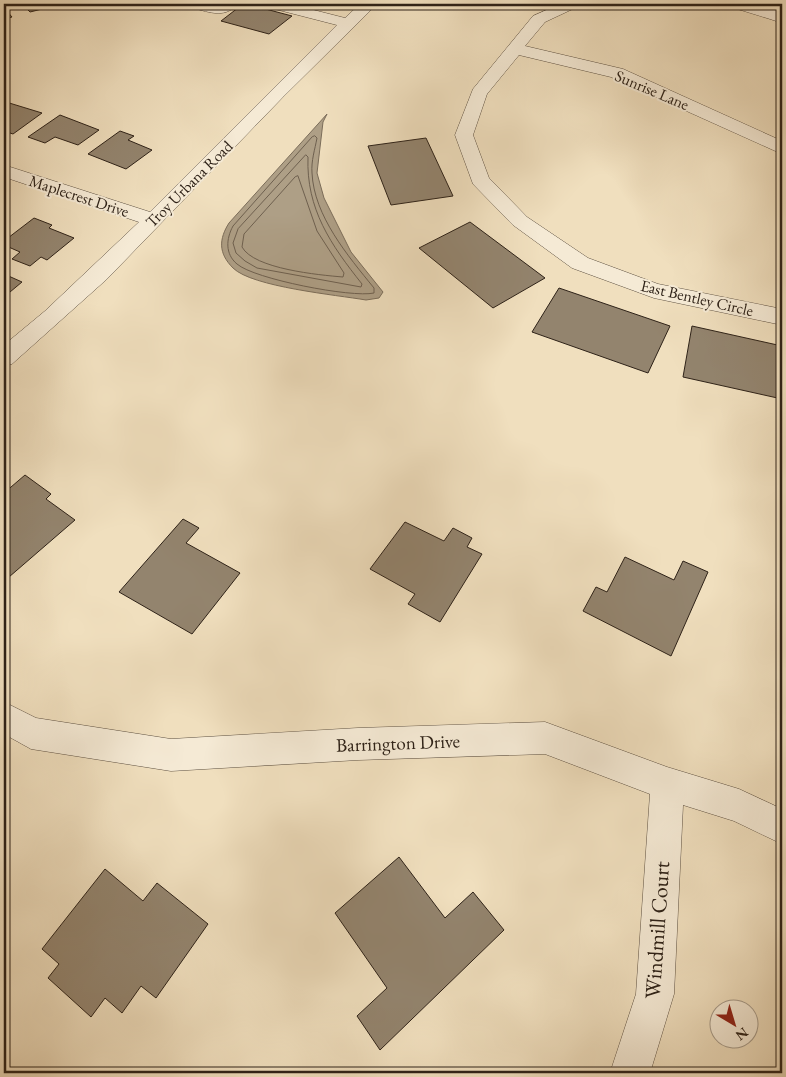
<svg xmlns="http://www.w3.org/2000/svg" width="786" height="1077" font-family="'EB Garamond',serif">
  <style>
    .water { fill: #ae9f86; stroke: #7b6d5a }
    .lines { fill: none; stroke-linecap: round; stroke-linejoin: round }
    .shore { stroke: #6e604f; stroke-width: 1 }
    .building { fill: #93846e; stroke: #2e2218 }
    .minor-casing { stroke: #5e5142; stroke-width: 1 }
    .minor { fill: #f5ead5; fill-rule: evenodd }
    .labels { text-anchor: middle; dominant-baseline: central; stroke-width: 4; stroke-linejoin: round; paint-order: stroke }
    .far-street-label { font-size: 16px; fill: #2e2218; stroke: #f5ead5 }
    .street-label { font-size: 19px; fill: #2e2218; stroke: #f5ead5 }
    .near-street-label { font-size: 22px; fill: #2e2218; stroke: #f5ead5 }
  </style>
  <rect width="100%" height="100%" fill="#f0dfbe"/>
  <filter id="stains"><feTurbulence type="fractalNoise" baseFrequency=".004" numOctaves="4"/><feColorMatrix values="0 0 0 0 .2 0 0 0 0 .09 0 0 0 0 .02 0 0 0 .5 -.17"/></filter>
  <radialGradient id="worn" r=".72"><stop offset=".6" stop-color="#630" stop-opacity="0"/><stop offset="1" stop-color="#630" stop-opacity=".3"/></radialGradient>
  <path class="water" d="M 327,114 L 323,122 L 317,173 L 324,198 L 351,252 L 383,292 L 379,298 L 366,300 C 337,295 252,287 233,268 C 218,253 219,239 229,223 Z"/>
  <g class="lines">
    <path class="shore" d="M 315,136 L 317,138 C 315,149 311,161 312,173 C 314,216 348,256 374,288 L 374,293 C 352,298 254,279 237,264 C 225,254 226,239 233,226 L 312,137 Z
      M 306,155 L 308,157 C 306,209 331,245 362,284 L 361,287 L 257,268 L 245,261 L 236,253 L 233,243 L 238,229 Z
      M 298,176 L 317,231 L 344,273 L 343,277 C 319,275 254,269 242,247 L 244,234 L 295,177 Z"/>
  </g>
  <path class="building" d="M 4,4 L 7,4 L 10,7 L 5,9 L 12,17 L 4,19 Z
    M 22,4 L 62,4 L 30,12 Z
    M 243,4 L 249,6 L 252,4 L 263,4 L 258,7 L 292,16 L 269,34 L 221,21 Z
    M 6,102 L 42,113 L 13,134 L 4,131 L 4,103 Z
    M 60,115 L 99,130 L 78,145 L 55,137 L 45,143 L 28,137 Z
    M 120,131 L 134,136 L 128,140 L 152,150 L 126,169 L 88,154 Z
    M 426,138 L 453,196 L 391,205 L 368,146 Z
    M 34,218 L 52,225 L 49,228 L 74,238 L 47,260 L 41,257 L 30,266 L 12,259 L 20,252 L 4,245 L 4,241 Z
    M 470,222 L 545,278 L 493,308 L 419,248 Z
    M 4,274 L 22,282 L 4,297 Z
    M 559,288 L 670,326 L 648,373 L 532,332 Z
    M 692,326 L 782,346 L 782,399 L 683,377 Z
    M 25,475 L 51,494 L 46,499 L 75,520 L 9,577 L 4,573 L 4,493 Z
    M 183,519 L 199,528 L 186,543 L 240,573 L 192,634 L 119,592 Z
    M 405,522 L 444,541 L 453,528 L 472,538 L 467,547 L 482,554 L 440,622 L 408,604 L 415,594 L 370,569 Z
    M 625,557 L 674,580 L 683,561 L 708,572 L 671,656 L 583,611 L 596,587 L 607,592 Z
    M 399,857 L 445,918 L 473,892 L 504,930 L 380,1050 L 357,1016 L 387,988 L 335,913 Z
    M 105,869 L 143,901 L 157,883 L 208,924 L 156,998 L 141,986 L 122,1013 L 105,998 L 91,1017 L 48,978 L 59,964 L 42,949 Z"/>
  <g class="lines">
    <g class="minor-casing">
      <path id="minor" d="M 187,4 L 237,4 C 225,20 206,11 190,7 Z
        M 264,4 L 290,4 L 345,18 L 360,4 L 377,4 L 284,96 L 107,279 L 12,364 L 4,366 L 4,345 L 45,311 L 139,222 L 4,177 L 4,165 L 150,212 L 337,25 L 267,7 Z
        M 560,4 L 580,4 L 577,7 L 545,22 L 525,46 L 623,69 L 782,141 L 782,154 L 611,77 L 519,55 L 487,94 L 473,135 L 489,178 L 527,217 L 588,258 L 658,284 L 782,309 L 782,325 L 654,298 L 572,268 L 513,225 L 473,184 L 455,135 L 473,89 L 533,16 Z
        M 728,4 L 752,4 L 774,10 L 782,7 L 782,19 L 776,21 L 770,19 L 731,7 Z
        M 4,702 L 36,718 L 171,739 L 358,728 L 545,722 L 667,767 L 739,789 L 782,809 L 782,844 L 734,821 L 683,805 L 674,994 L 650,1073 L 610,1073 L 636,994 L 650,794 L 545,754 L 358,760 L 171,771 L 31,749 L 4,734 Z"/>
    </g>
    <use href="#minor" class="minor"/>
  </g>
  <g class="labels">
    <g class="far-street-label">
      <text transform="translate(652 90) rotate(23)">Sunrise Lane</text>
      <text transform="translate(189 184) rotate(-45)">Troy Urbana Road</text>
      <text transform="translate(79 196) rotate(18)">Maplecrest Drive</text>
      <text transform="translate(697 298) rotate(13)">East Bentley Circle</text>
    </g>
    <g class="street-label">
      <text transform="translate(398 743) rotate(-2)">Barrington Drive</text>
    </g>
    <g class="near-street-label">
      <text transform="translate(657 930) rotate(-86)">Windmill Court</text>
    </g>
  </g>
  <rect width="786" height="1077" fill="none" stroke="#f0dfbe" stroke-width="20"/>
  <rect x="5" y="5" width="776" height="1067" fill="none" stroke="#2e2218" stroke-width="2.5"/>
  <rect x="10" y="10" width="766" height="1057" fill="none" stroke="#2e2218"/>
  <g transform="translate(734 1024) rotate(142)"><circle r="24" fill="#f5ead5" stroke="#a59a89"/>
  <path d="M0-4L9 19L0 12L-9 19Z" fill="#8f2418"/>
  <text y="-8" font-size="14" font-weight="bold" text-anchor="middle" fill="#2e2218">N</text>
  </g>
  <rect width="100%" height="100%" filter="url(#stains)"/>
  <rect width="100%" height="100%" fill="url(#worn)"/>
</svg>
